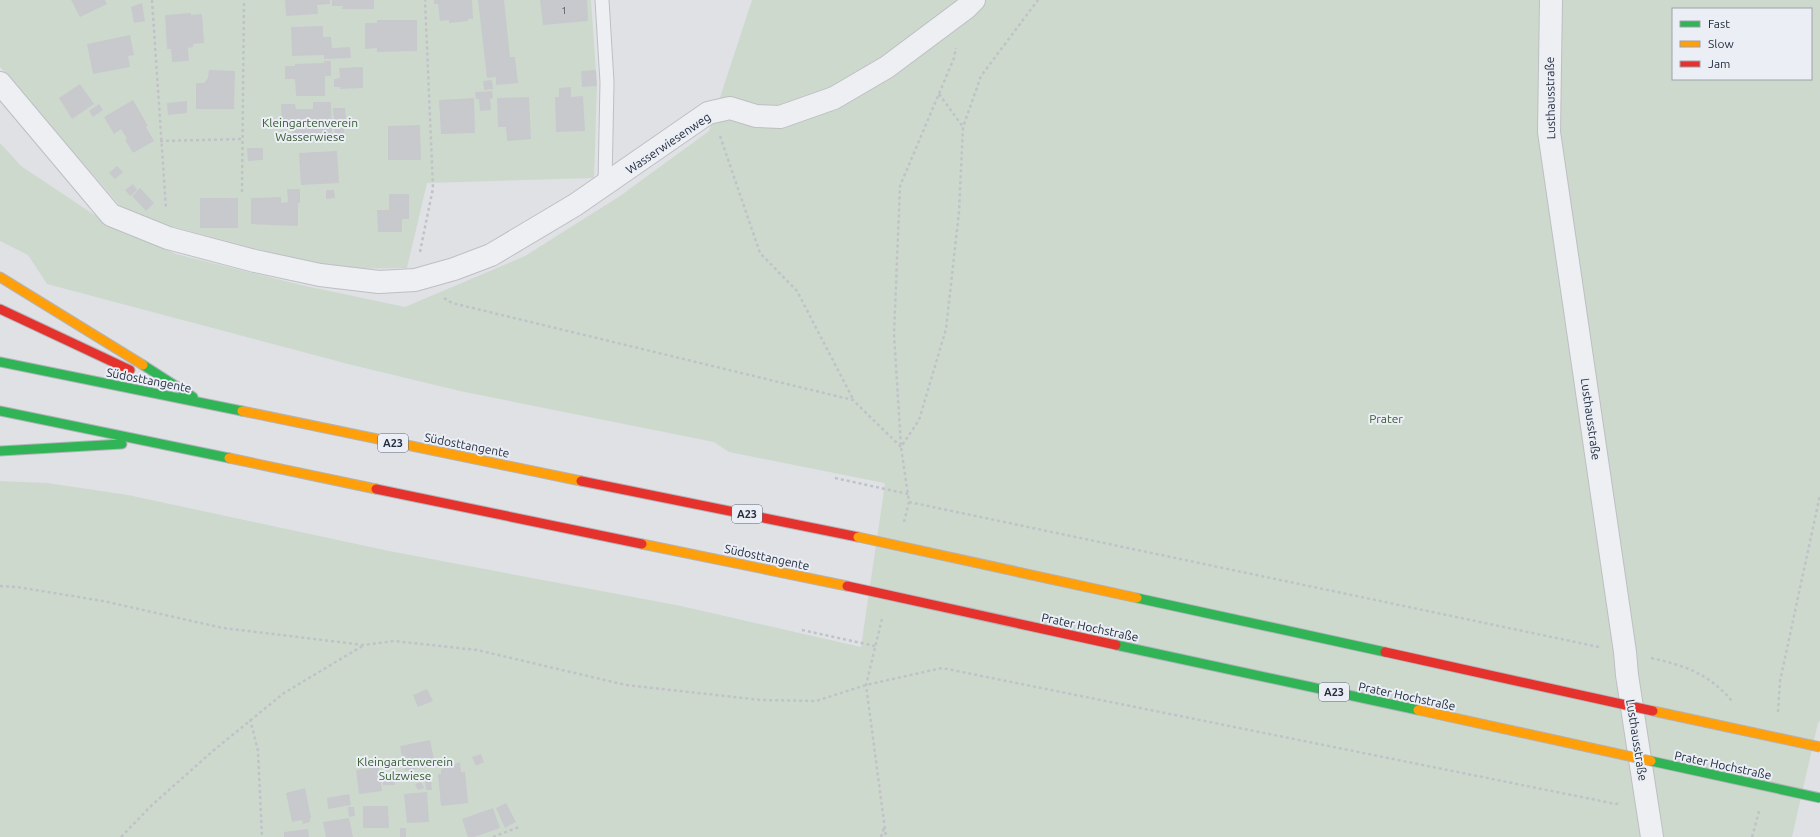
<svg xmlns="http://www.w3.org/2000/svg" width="1820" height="837" font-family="Ubuntu,sans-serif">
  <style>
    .green { fill: #ced9ce; fill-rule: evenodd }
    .pier { fill: #dfe1e5 }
    .building { fill: #c7c9cd }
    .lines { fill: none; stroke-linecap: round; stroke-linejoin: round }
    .lane-casing { stroke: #bdbfc3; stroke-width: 15 }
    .street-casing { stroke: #bdbfc3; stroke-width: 24 }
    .fast-casing { stroke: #b1b4ba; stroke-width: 11 }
    .slow-casing { stroke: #b1b4ba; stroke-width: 11 }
    .jam-casing { stroke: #b1b4ba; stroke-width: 11 }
    .path { stroke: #c0c2c8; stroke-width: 2.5; stroke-dasharray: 3 3; stroke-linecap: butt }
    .lane { stroke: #eeeff2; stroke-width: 13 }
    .street { stroke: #eeeff2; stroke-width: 22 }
    .fast { stroke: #30b455; stroke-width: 9 }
    .slow { stroke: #ff9f0a; stroke-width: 9 }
    .jam { stroke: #e5322d; stroke-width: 9 }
    .fast-bridge-casing { stroke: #b1b4ba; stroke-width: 11; stroke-linecap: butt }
    .slow-bridge-casing { stroke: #b1b4ba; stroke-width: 11; stroke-linecap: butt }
    .jam-bridge-casing { stroke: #b1b4ba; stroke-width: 11; stroke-linecap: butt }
    .fast-bridge { stroke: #30b455; stroke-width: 9 }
    .slow-bridge { stroke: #ff9f0a; stroke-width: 9 }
    .jam-bridge { stroke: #e5322d; stroke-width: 9 }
    .labels { text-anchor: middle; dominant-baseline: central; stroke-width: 4; stroke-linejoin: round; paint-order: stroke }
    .number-label { font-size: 10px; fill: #4e5563 }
    .shield { fill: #ebeff5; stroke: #606776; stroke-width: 1 }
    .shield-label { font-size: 11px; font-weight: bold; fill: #242d3f }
    .street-label { font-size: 12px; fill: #242d3f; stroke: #ebeff5 }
    .park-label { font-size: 12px; fill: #375c30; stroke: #ebeff5 }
  </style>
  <rect width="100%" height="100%" fill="#dfe1e5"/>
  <path class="green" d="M 0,0 L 591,0 L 597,86 L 594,178 L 427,183 L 407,268 L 342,269 L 269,252 L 128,215 L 0,67 Z
    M 752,0 L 1820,0 L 1820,837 L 0,837 L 0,481 L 47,483 L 128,495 L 389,551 L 681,606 L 861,647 L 885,484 L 884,483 L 729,452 L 714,442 L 460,391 L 352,365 L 47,284 L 28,255 L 0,241 L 0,143 L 21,166 L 93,214 L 176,254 L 301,285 L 405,307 L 525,256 L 620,196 L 709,131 ZM 1673,9 L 1811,9 L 1811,79 L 1673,79 Z"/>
  <path class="pier" d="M 1820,721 L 1820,837 L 1792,837 L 1818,723 Z"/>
  <path class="building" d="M 71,0 L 105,0 L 107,4 L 80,17 Z
    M 285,0 L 330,0 L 330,4 L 317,5 L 318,14 L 286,16 Z
    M 332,0 L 374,0 L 374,9 L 342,9 L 343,6 L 332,6 Z
    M 434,0 L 472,0 L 473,19 L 468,19 L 468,21 L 449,23 L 449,20 L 440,21 L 438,4 L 434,4 Z
    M 478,0 L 504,0 L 510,57 L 515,57 L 518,83 L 496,85 L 496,77 L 487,78 Z
    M 540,0 L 587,0 L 588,21 L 543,25 Z
    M 142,3 L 145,21 L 134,23 L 131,7 Z
    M 191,13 L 191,15 L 202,14 L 204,43 L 193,44 L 193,47 L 188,48 L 189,61 L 172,62 L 171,49 L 167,49 L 165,15 Z
    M 377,20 L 417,20 L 417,51 L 377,52 L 377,48 L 365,49 L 365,23 L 377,23 Z
    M 323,26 L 323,37 L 331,37 L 332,48 L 350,47 L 351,58 L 324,59 L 324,55 L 292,56 L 291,27 Z
    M 130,35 L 134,55 L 128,56 L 130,67 L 93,74 L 87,44 Z
    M 324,61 L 331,61 L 331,76 L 325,76 L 325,96 L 296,96 L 295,79 L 285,79 L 285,66 L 295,66 L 295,64 L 324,63 Z
    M 363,67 L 363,88 L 340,89 L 340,87 L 334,87 L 334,79 L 340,78 L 339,68 Z
    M 209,70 L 235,71 L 234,109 L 196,109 L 196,83 L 204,83 L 208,78 Z
    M 596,70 L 597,86 L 582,87 L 581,71 Z
    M 492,80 L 493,89 L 484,90 L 483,81 Z
    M 80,84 L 94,104 L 72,119 L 59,98 Z
    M 571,87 L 571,97 L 583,96 L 585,131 L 556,132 L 555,97 L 559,97 L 559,88 Z
    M 492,91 L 493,98 L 490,99 L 491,110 L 480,111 L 479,99 L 476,99 L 475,92 Z
    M 529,97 L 531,139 L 507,141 L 506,127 L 498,127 L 497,98 Z
    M 474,98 L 475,133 L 441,134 L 439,100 Z
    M 133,100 L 148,126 L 146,127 L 154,141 L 133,153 L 125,140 L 127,139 L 121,129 L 114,134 L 104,117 Z
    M 187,101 L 187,113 L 168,115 L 167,103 Z
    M 313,102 L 331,102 L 332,139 L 293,140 L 292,128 L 282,129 L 281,104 L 295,104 L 296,109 L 313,109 Z
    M 99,104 L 103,110 L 93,117 L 89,111 Z
    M 333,108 L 345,108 L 346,120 L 334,120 Z
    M 420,125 L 421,160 L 388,160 L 388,126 Z
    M 334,126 L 344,126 L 344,135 L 335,135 Z
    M 247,148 L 263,148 L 263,160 L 248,161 Z
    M 337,151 L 339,183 L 301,185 L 299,153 Z
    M 117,166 L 123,172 L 115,179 L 109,173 Z
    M 133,184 L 137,190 L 130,196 L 125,190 Z
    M 140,188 L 154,203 L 146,211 L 132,196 Z
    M 287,189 L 300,189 L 300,203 L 298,203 L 298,226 L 251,224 L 251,198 L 281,197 L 281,203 L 288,202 Z
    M 326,190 L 334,190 L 335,198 L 326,199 Z
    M 389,194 L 409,194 L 409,219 L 402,219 L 402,232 L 378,232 L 377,210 L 389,210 Z
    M 200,198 L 238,198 L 238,228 L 200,228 Z
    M 427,689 L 433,701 L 418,707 L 413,695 Z
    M 430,740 L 435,765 L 405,771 L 400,746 Z
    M 481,754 L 484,762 L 476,766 L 472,757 Z
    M 460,762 L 461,772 L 465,772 L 468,803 L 441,806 L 438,774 L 441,774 L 441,769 Z
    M 379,767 L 382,791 L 359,794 L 356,770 Z
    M 395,775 L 395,785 L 383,785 L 382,776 Z
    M 431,778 L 432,790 L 426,790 L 425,779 Z
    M 421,782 L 424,788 L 418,790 L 415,784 Z
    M 305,788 L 311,818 L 310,818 L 310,822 L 303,824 L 302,820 L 292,822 L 286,793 Z
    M 427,792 L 429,822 L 407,823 L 404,794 Z
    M 349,794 L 351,805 L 328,809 L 327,798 Z
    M 506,803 L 516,822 L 505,828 L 496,808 Z
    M 363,806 L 388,806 L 389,828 L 363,828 Z
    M 348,807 L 354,807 L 355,816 L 349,817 Z
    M 493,808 L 500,828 L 474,837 L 468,837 L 462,819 Z
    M 349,818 L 353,837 L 326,837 L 323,822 Z
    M 400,828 L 406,828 L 406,837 L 400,837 Z
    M 308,829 L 309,837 L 284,837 L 284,832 Z"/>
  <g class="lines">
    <g class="lane-casing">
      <path id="lane" d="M 602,0 L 607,82 L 605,185"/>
    </g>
    <g class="street-casing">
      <path id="street" d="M 1551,0 L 1549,132 L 1625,652 L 1627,675 L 1652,837
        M 0,83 L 111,215 L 168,238 L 255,261 L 320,275 L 379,282 L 415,280 L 454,269 L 491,255 L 575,205 L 708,113 L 730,108 L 756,116 L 780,117 L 834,98 L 887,67 L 966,8 L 974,0"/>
    </g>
    <g class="fast-casing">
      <path id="fast" d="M 0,362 L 242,411
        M 143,365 L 193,397
        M 0,411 L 229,458
        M 0,451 L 122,444"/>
    </g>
    <g class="slow-casing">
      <path id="slow" d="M 0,277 L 143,365
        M 242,411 L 581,481
        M 229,458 L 376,489
        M 642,544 L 847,586"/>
    </g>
    <g class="jam-casing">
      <path id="jam" d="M 0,309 L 130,370
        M 581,481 L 858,537
        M 376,489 L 642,544"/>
    </g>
    <path class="path" d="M 152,0 L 166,209
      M 939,94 L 963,127
      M 720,136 L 760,253 L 797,291 L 853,399
      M 160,141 L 243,139
      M 242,192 L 244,0
      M 420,252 L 433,188 L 425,0
      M 444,298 L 452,303 L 853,400 L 901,447 L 919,420 L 946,329 L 959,212 L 963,127 L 981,76 L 1038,0
      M 835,478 L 908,494
      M 909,502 L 1599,647
      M 904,522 L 909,502 L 901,447 L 894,334 L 900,186 L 954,58 L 956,48
      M 0,586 L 17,587 L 103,601 L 223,628 L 364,645 L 394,641 L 477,650 L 626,685 L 761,700 L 816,701 L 866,685 L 942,668 L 1616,804 L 1621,803
      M 882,619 L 866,685 L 886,837
      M 802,630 L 875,646
      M 1651,658 C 1686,666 1708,673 1733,702
      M 1778,712 L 1780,681 L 1820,495
      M 250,719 L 258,751 L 262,837
      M 121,837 L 152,805 L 214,750 L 284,693 L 364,645
      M 493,837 L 519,827
      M 881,837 L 884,828
      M 1752,837 L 1759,811"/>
    <use href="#lane" class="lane"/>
    <use href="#street" class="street"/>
    <use href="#fast" class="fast"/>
    <use href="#slow" class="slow"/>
    <use href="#jam" class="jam"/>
    <g class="fast-bridge-casing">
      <path id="fast-bridge" d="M 1137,598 L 1385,652
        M 1116,645 L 1418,710
        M 1651,761 L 1820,798"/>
    </g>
    <g class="slow-bridge-casing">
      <path id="slow-bridge" d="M 858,537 L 1137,598
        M 1418,710 L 1651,761
        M 1653,711 L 1820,747"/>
    </g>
    <g class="jam-bridge-casing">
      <path id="jam-bridge" d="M 847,586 L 1116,645
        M 1385,652 L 1653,711"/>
    </g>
    <use href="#fast-bridge" class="fast-bridge"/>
    <use href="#slow-bridge" class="slow-bridge"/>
    <use href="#jam-bridge" class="jam-bridge"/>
  </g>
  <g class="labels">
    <g class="number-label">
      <text x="564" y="10">1</text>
    </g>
    <g class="shield">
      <rect x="378" y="434" width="30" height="18" rx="3"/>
      <rect x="732" y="505" width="30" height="18" rx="3"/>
      <rect x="1319" y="683" width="30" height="18" rx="3"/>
    </g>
    <g class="shield-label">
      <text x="393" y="443">A23</text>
      <text x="747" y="514">A23</text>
      <text x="1334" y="692">A23</text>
    </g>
    <g class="street-label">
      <text transform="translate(1550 98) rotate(-91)">Lusthausstraße</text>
      <text transform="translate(668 143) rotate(-34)">Wasserwiesenweg</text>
      <text transform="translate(149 380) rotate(11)">Südosttangente</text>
      <text transform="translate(1591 419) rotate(82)">Lusthausstraße</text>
      <text transform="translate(467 445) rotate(11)">Südosttangente</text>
      <text transform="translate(767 557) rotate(12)">Südosttangente</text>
      <text transform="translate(1090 627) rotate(12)">Prater Hochstraße</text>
      <text transform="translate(1407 696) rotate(12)">Prater Hochstraße</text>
      <text transform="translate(1637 740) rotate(81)">Lusthausstraße</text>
      <text transform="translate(1723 765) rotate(12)">Prater Hochstraße</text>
    </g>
    <g class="park-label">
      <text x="310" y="122">Kleingartenverein<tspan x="310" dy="14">Wasserwiese</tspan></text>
      <text x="1386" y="418">Prater</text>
      <text x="405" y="761">Kleingartenverein<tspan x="405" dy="14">Sulzwiese</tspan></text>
    </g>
  </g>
  <rect x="1672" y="8" width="140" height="72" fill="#ebeff5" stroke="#9ba1ac"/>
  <rect x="1680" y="21" width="20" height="6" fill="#30b455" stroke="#9ba1ac"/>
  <text x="1708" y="28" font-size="12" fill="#242d3f">Fast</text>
  <rect x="1680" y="41" width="20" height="6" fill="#ff9f0a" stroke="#9ba1ac"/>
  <text x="1708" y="48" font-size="12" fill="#242d3f">Slow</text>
  <rect x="1680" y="61" width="20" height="6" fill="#e5322d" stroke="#9ba1ac"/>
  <text x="1708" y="68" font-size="12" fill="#242d3f">Jam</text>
</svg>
